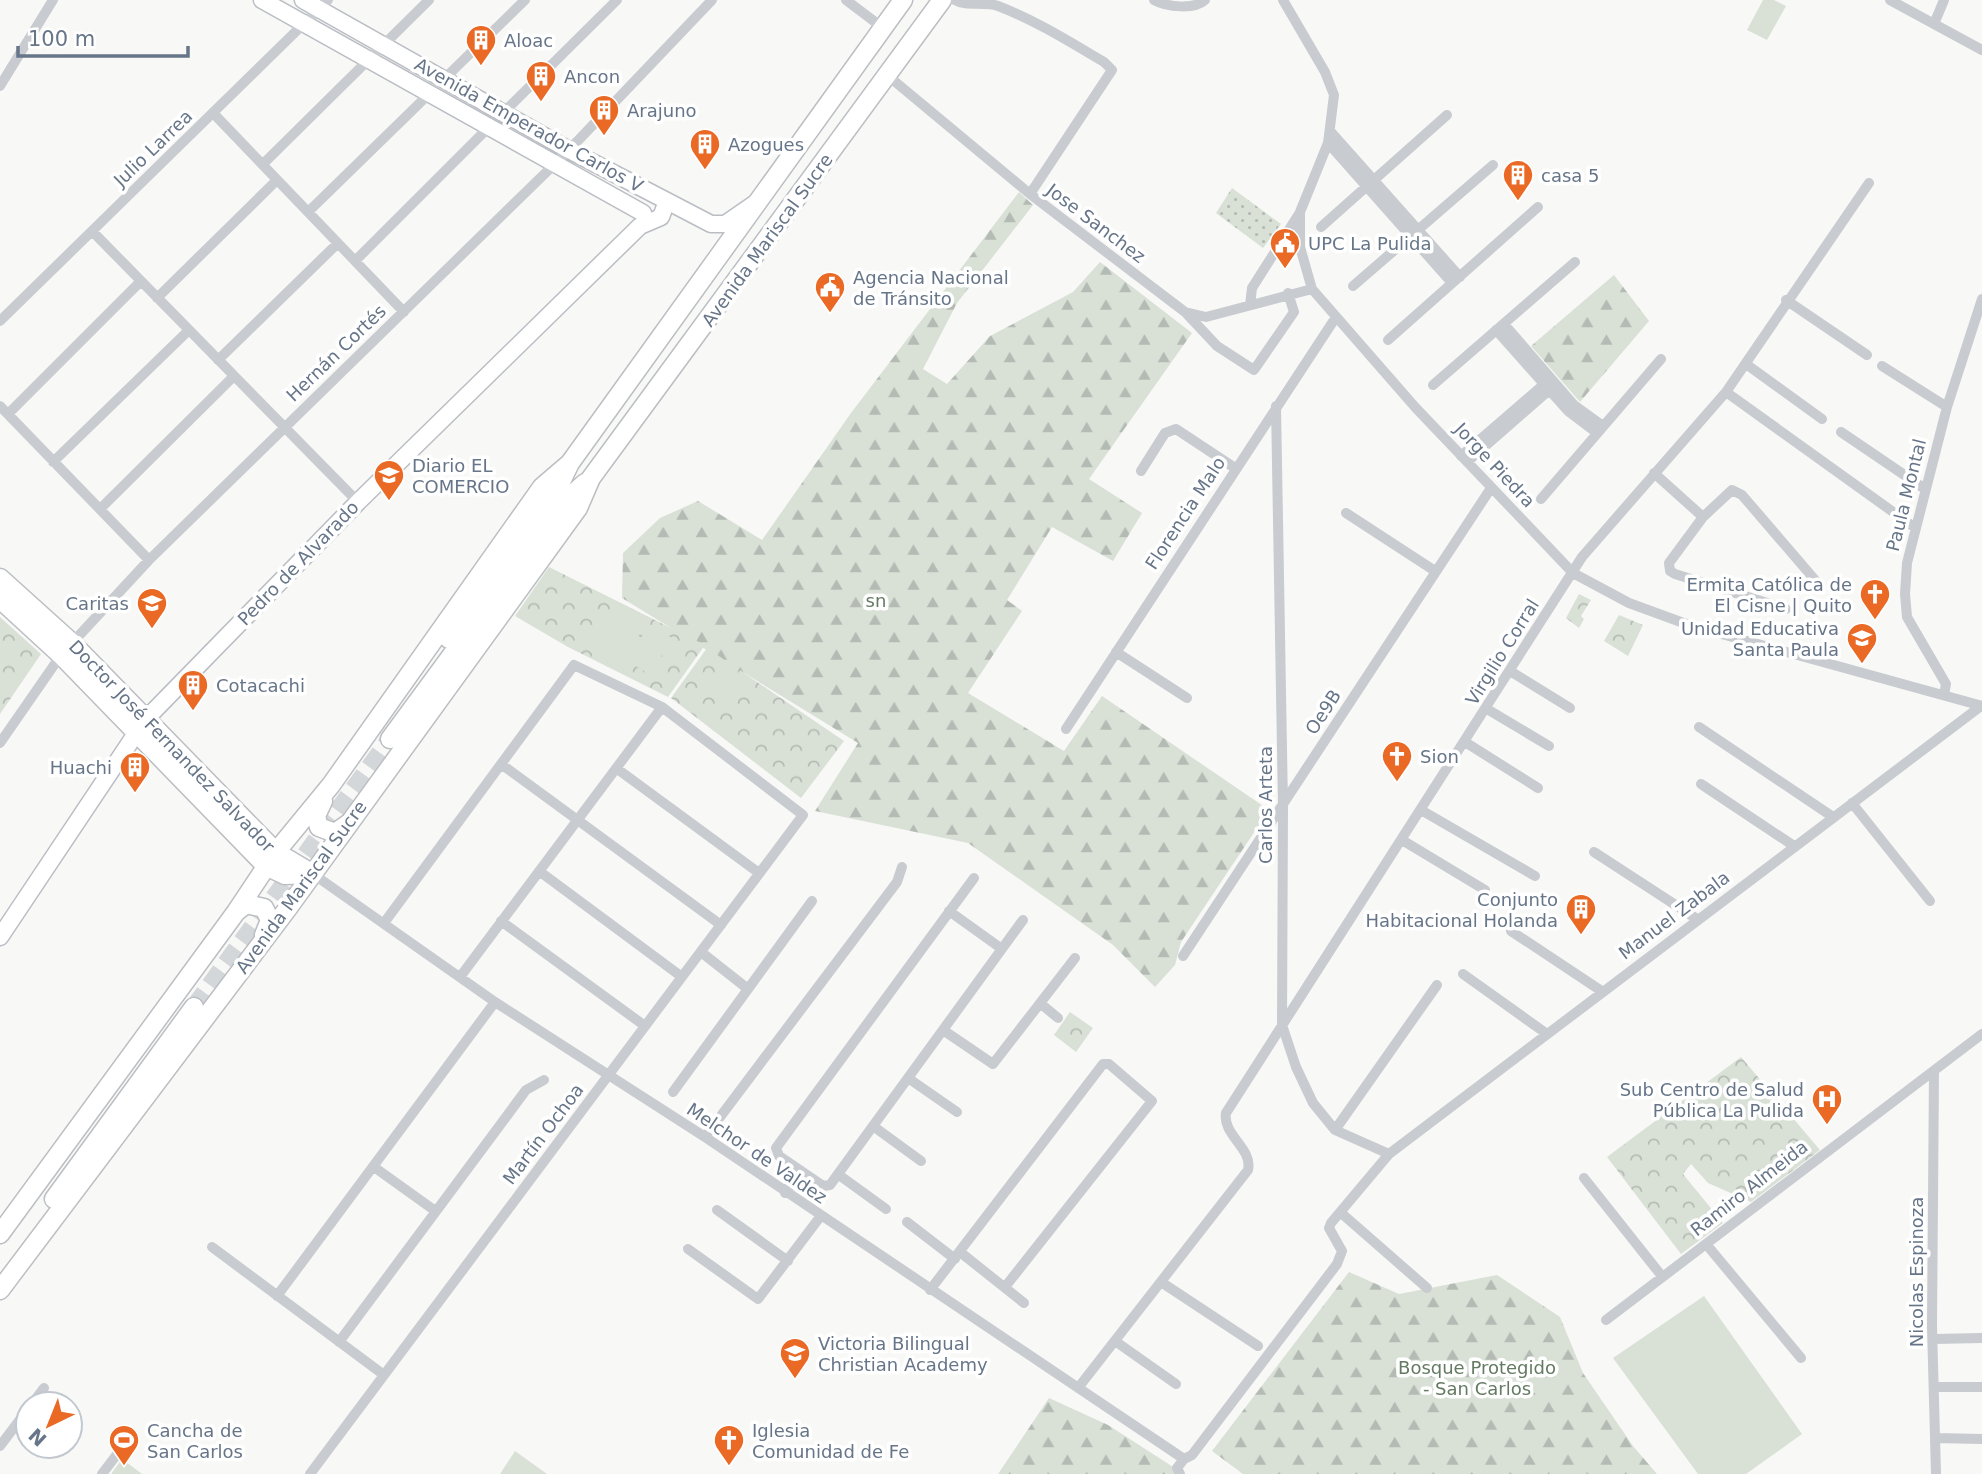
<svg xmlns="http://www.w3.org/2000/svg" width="1982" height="1474" font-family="'DejaVu Sans',sans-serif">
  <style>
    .grass { fill: url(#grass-dots) }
    .forest { fill: url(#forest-firs) }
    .park { fill: url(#park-crowns) }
    .garden { fill: #d9e1d7 }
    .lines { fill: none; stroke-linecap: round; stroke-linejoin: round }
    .primary-tunnel { stroke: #d4d7da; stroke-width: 18; stroke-dasharray: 18 9; stroke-linecap: butt }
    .secondary-casing { stroke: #babec4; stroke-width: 19 }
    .primary-casing { stroke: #bbbec2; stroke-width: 21 }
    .street { stroke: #c8cbcf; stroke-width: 10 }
    .secondary { stroke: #fff; stroke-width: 16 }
    .primary { stroke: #fff; stroke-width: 18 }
    .labels { text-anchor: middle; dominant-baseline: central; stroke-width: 7; stroke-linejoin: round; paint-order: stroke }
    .poi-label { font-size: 18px; fill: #667588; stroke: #fff; text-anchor: start }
    .street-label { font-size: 18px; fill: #667588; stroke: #fff }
    .park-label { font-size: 18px; fill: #647a62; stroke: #fff }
  </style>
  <defs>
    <pattern id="grass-dots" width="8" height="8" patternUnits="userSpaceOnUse" patternTransform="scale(1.75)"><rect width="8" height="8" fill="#d9e1d7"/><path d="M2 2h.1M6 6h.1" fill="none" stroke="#b4bbb4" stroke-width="1.8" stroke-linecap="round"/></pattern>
    <pattern id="forest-firs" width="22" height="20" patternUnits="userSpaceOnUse" patternTransform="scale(1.75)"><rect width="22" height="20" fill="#d9e1d7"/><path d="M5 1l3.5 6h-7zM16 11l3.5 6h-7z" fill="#b4bbb4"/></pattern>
    <pattern id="park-crowns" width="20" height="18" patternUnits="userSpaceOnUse" patternTransform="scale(1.75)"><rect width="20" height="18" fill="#d9e1d7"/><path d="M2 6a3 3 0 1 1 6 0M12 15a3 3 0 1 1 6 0" fill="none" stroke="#b4bbb4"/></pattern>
  </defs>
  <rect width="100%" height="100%" fill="#f8f8f6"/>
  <path class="grass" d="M 1232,188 L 1281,224 L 1263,248 L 1216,213 Z"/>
  <path class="forest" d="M 1019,192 L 1033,205 L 957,303 L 923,369 L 947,384 L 990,336 L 1073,292 L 1100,262 L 1192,333 L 1089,479 L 1142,513 L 1113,561 L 1052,527 L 1007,600 L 1022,611 L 968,693 L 1064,751 L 1102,696 L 1269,810 L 1181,942 L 1175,965 L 1155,987 L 1113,945 L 968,843 L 815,811 L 858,743 L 622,598 L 623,553 L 660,518 L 698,501 L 762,540 L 851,413 Z
    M 1614,275 L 1649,321 L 1580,402 L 1531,346 Z
    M 1349,1272 L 1399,1294 L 1497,1275 L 1560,1317 L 1583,1373 L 1633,1446 L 1657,1474 L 1243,1474 L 1212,1451 Z
    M 1049,1398 L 1108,1425 L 1184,1474 L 998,1474 Z"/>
  <path class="park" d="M 549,567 L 705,645 L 668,697 L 568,647 L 515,616 Z
    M 1579,594 L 1591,600 L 1581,616 L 1584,619 L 1579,628 L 1566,618 Z
    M 1619,615 L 1643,625 L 1628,656 L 1604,641 Z
    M 0,617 L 41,654 L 0,714 Z
    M 707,648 L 844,741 L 801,798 L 671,698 Z
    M 1070,1012 L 1093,1028 L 1076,1052 L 1054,1035 Z
    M 1741,1057 L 1820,1150 L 1751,1202 L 1708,1183 L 1691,1164 L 1683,1174 L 1723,1223 L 1681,1254 L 1607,1157 Z"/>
  <path class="garden" d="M 1763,0 L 1774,0 L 1786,6 L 1767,40 L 1747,30 Z
    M 614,607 L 646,623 L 621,668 L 589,651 Z
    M 649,624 L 672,638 L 650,675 L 628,661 Z
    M 725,666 L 742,678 L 724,704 L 706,691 Z
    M 1704,1296 L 1802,1434 L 1746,1474 L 1698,1474 L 1613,1358 Z
    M 515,1451 L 547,1474 L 500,1474 Z
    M 122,1459 L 142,1474 L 111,1474 Z"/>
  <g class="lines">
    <path class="primary-tunnel" d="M 194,1007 L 390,739"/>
    <g class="secondary-casing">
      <path id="secondary" d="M 262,0 L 643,213
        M 303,0 L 569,150 L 711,224 L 725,224 L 754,204
        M 0,937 L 145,720 L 358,502 L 640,226 L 661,217 L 667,201"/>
    </g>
    <g class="primary-casing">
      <path id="primary" d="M 0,578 L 71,642 L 276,852 L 313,874
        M 0,599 L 61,655 L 266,866 L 285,875 L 309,874
        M 449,639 L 556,492 L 570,463 L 903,0
        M 390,739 L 566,500 L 585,483
        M 323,801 L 316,816 L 319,827 L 335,833 L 349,823
        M 236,912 L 246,904 L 264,908 L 270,920 L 264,935
        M 54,1199 L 194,1007
        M 0,1234 L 236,912 L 276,852 L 331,785 L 542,487 L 570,463
        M 0,1290 L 288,908 L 578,508 L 591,478 L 942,0"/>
    </g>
    <path class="street" d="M 846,0 L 883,28
      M 955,0 C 966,7 984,1 998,6 C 1035,20 1070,42 1104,62 L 1112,70 L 1030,194
      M 1154,0 C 1167,7 1194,10 1205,0
      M 1283,0 L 1325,72 L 1334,95 L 1328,143 L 1300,212 L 1300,247 L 1312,289 L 1415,407 L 1573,573 L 1629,603 L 1689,625 L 1982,706
      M 1890,0 L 1982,50
      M 1934,24 L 1944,0
      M 887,75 L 1030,194 L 1185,312 L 1206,317 L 1312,289
      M 444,79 L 525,0
      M 0,86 L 53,0
      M 504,112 L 617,0
      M 214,114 L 404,312
      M 1331,132 L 1460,277
      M 1328,143 L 1452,283
      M 263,164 L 429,0
      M 308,212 L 429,94
      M 1321,227 L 1447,115
      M 92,231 L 358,502
      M 355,261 L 489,127
      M 1353,286 L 1493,165
      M 157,298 L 277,180
      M 1786,300 L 1867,355
      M 1250,305 L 1252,288 L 1299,214
      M 1187,314 L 1217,346 L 1254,370 L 1294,312 L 1288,293
      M 0,321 L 328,0
      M 1504,324 L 1574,405 L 1603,426
      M 1496,330 L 1568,411 L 1597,433
      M 1388,340 L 1538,207
      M 218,360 L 338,243
      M 1746,364 L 1822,419
      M 1882,366 L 1947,407
      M 1433,385 L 1575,262
      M 1726,392 L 1914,527
      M 0,406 L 149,560
      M 1276,406 L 1283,806 L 1282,1025 L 1296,1067 L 1313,1103 L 1335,1130 L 1389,1154
      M 8,414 L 141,281
      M 1841,432 L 1925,489
      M 1461,456 L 1549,380
      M 53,462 L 189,330
      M 1467,462 L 1554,386
      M 1141,471 L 1165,433 L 1176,429 L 1235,468
      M 1654,473 L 1703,517
      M 1541,499 L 1661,359
      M 100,509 L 234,376
      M 1346,513 L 1435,571
      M 1786,609 L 1675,574 L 1670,571 L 1669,563 L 1703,517 L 1732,490 L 1742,495 L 1815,580
      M 1116,652 L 1187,698
      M 1510,671 L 1570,708
      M 1944,695 L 1946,684 L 1907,617 L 1905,594 L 1907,563 L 1947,407 L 1982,299
      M 1487,709 L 1549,746
      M 1699,727 L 1833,817
      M 1066,729 L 1336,317
      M 1465,742 L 1538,788
      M 0,743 L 61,655 L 149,560 L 569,150 L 712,0
      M 501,764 L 721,925
      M 616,768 L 759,873
      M 1701,784 L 1794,846
      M 1852,803 L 1930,901
      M 1421,810 L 1535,876
      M 1402,840 L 1485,890
      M 1594,852 L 1697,919
      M 539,871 L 682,977
      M 313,874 L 495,1002 L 705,1137 L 1184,1459
      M 974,878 L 776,1148 L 779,1156 L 823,1186 L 830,1185 L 1023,920
      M 949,911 L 1002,949
      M 501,921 L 645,1026
      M 1511,931 L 1603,992
      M 701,952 L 748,989 L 812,901
      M 1183,956 L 1491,488
      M 1463,974 L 1547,1034
      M 460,977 L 662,707
      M 1040,1003 L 1058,1018
      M 943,1030 L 993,1064 L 1075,958
      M 1934,1071 L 1932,1326 L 1936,1474
      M 908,1078 L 957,1112
      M 673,1092 L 748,989
      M 873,1126 L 921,1161
      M 1335,1130 L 1437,985
      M 705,1137 L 897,882 L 902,867
      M 374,1167 L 434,1210
      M 839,1175 L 886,1209
      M 1584,1178 L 1661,1275
      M 785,1193 L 800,1170
      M 717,1210 L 788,1261
      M 1340,1212 L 1427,1288
      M 907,1222 L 955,1259
      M 1706,1244 L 1801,1358
      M 212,1247 L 384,1375
      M 688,1249 L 758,1299 L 820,1217
      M 960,1252 L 1024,1303
      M 1161,1282 L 1258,1346
      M 930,1290 L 1103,1064 L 1109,1064 L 1152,1101 L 1005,1287
      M 277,1296 L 495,1002
      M 1606,1320 L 1982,1034
      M 1934,1339 L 1982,1338
      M 1115,1341 L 1176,1384
      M 339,1342 L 526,1090 L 544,1080
      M 1936,1387 L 1982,1387
      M 1078,1388 L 1248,1170 C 1253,1148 1222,1135 1226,1113 L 1582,557 L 1726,392 L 1869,183
      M 32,1404 L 44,1388
      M 1935,1438 L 1982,1439
      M 0,1446 L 28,1409
      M 102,1474 L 118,1453
      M 310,1474 L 803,815 L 662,707 L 574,665 L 384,923
      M 1180,1474 L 1177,1468 L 1184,1459 L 1192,1455 L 1337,1264 L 1342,1251 L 1329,1228 L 1331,1223 L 1389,1154 L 1981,706"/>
    <use href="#secondary" class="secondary"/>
    <use href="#primary" class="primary"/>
  </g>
  <defs>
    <g id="building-pin" transform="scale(1.575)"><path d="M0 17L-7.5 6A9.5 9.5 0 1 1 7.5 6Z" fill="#e96925" stroke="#fff"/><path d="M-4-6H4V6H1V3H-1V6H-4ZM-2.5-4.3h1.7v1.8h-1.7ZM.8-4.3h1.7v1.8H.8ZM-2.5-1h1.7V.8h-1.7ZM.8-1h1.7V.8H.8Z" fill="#fff"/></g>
    <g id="civic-pin" transform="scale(1.575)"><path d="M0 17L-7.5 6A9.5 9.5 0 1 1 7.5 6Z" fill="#e96925" stroke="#fff"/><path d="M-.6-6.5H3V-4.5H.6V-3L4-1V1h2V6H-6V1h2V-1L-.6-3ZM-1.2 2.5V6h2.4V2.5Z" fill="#fff"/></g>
    <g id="school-pin" transform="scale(1.575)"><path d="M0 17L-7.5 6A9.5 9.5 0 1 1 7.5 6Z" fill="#e96925" stroke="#fff"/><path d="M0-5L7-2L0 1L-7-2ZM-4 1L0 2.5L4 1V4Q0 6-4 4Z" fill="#fff"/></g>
    <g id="church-pin" transform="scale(1.575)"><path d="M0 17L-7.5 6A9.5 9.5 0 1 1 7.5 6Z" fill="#e96925" stroke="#fff"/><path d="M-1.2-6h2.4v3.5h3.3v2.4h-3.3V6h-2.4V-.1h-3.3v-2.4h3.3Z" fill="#fff"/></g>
    <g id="university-pin" transform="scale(1.575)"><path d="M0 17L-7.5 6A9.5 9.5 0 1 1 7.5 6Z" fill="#e96925" stroke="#fff"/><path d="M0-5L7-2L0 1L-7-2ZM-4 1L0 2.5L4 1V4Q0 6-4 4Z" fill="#fff"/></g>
    <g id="hospital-pin" transform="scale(1.575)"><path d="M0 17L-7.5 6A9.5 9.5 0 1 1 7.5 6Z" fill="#e96925" stroke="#fff"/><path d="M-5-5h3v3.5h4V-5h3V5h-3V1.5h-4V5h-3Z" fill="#fff"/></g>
    <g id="stadium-pin" transform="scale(1.575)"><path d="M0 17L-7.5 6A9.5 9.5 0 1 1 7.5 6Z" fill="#e96925" stroke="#fff"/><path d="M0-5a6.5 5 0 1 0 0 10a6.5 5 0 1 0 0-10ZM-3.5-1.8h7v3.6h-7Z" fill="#fff"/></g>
  </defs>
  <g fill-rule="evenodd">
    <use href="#building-pin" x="481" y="40"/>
    <use href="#building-pin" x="541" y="76"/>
    <use href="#building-pin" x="604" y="110"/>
    <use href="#building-pin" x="705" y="144"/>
    <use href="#building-pin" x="1518" y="175"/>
    <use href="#civic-pin" x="1285" y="243"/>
    <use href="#civic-pin" x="830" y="287"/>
    <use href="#school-pin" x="389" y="475"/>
    <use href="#church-pin" x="1875" y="594"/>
    <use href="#school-pin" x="152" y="603"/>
    <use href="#university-pin" x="1862" y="638"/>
    <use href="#building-pin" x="193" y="685"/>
    <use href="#church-pin" x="1397" y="756"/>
    <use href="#building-pin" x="135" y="767"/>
    <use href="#building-pin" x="1581" y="909"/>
    <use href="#hospital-pin" x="1827" y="1099"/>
    <use href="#school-pin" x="795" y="1353"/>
    <use href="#stadium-pin" x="124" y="1440"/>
    <use href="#church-pin" x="729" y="1440"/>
  </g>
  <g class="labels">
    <g class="poi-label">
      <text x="504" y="40">Aloac</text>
      <text x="564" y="76">Ancon</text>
      <text x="627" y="110">Arajuno</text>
      <text x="728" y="144">Azogues</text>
      <text x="1541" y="175">casa 5</text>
      <text x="1308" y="243">UPC La Pulida</text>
      <text x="853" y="277">Agencia Nacional<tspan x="853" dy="21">de Tránsito</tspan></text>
      <text x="412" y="465">Diario EL<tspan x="412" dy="21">COMERCIO</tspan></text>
      <text x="1852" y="584" text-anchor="end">Ermita Católica de<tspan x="1852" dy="21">El Cisne | Quito</tspan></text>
      <text x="129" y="603" text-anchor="end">Caritas</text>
      <text x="1839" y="628" text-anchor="end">Unidad Educativa<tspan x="1839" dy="21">Santa Paula</tspan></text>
      <text x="216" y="685">Cotacachi</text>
      <text x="1420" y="756">Sion</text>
      <text x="112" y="767" text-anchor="end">Huachi</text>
      <text x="1558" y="899" text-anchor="end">Conjunto<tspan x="1558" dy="21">Habitacional Holanda</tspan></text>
      <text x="1804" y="1089" text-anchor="end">Sub Centro de Salud<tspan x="1804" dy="21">Pública La Pulida</tspan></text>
      <text x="818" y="1343">Victoria Bilingual<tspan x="818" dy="21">Christian Academy</tspan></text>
      <text x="147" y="1430">Cancha de<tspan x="147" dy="21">San Carlos</tspan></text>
      <text x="752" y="1430">Iglesia<tspan x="752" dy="21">Comunidad de Fe</tspan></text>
    </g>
    <g class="street-label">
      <text transform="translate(529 125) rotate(29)">Avenida Emperador Carlos V</text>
      <text transform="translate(153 148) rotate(-44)">Julio Larrea</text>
      <text transform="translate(1096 223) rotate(37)">Jose Sanchez</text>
      <text transform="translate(767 240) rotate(-54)">Avenida Mariscal Sucre</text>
      <text transform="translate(336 353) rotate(-44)">Hernán Cortés</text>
      <text transform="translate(1495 465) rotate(47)">Jorge Piedra</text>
      <text transform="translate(1906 495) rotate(-76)">Paula Montal</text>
      <text transform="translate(1185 513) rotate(-57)">Florencia Malo</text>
      <text transform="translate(298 563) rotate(-46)">Pedro de Alvarado</text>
      <text transform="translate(1502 652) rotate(-58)">Virgilio Corral</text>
      <text transform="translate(1323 712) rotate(-57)">Oe9B</text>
      <text transform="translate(172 746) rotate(46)">Doctor José Fernandez Salvador</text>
      <text transform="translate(1265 805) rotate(-90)">Carlos Arteta</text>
      <text transform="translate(301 887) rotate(-54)">Avenida Mariscal Sucre</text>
      <text transform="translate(1674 915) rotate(-37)">Manuel Zabala</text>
      <text transform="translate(543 1134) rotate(-53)">Martín Ochoa</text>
      <text transform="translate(757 1153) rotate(34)">Melchor de Valdez</text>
      <text transform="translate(1749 1188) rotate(-38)">Ramiro Almeida</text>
      <text transform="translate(1916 1272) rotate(-90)">Nicolas Espinoza</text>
    </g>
    <g class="park-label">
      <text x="876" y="600">sn</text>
      <text x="1477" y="1367">Bosque Protegido<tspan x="1477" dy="21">- San Carlos</tspan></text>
    </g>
  </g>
  <g transform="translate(49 1425) rotate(223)"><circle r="33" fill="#ffffff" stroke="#c2c8cf" stroke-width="2"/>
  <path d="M0-5L12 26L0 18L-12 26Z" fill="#e96925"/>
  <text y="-10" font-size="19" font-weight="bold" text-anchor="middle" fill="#667588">N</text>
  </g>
  <path d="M18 46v10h170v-10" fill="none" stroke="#667588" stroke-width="3.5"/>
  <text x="28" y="46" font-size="21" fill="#667588" stroke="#ffffff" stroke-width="5" paint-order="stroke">100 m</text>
</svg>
